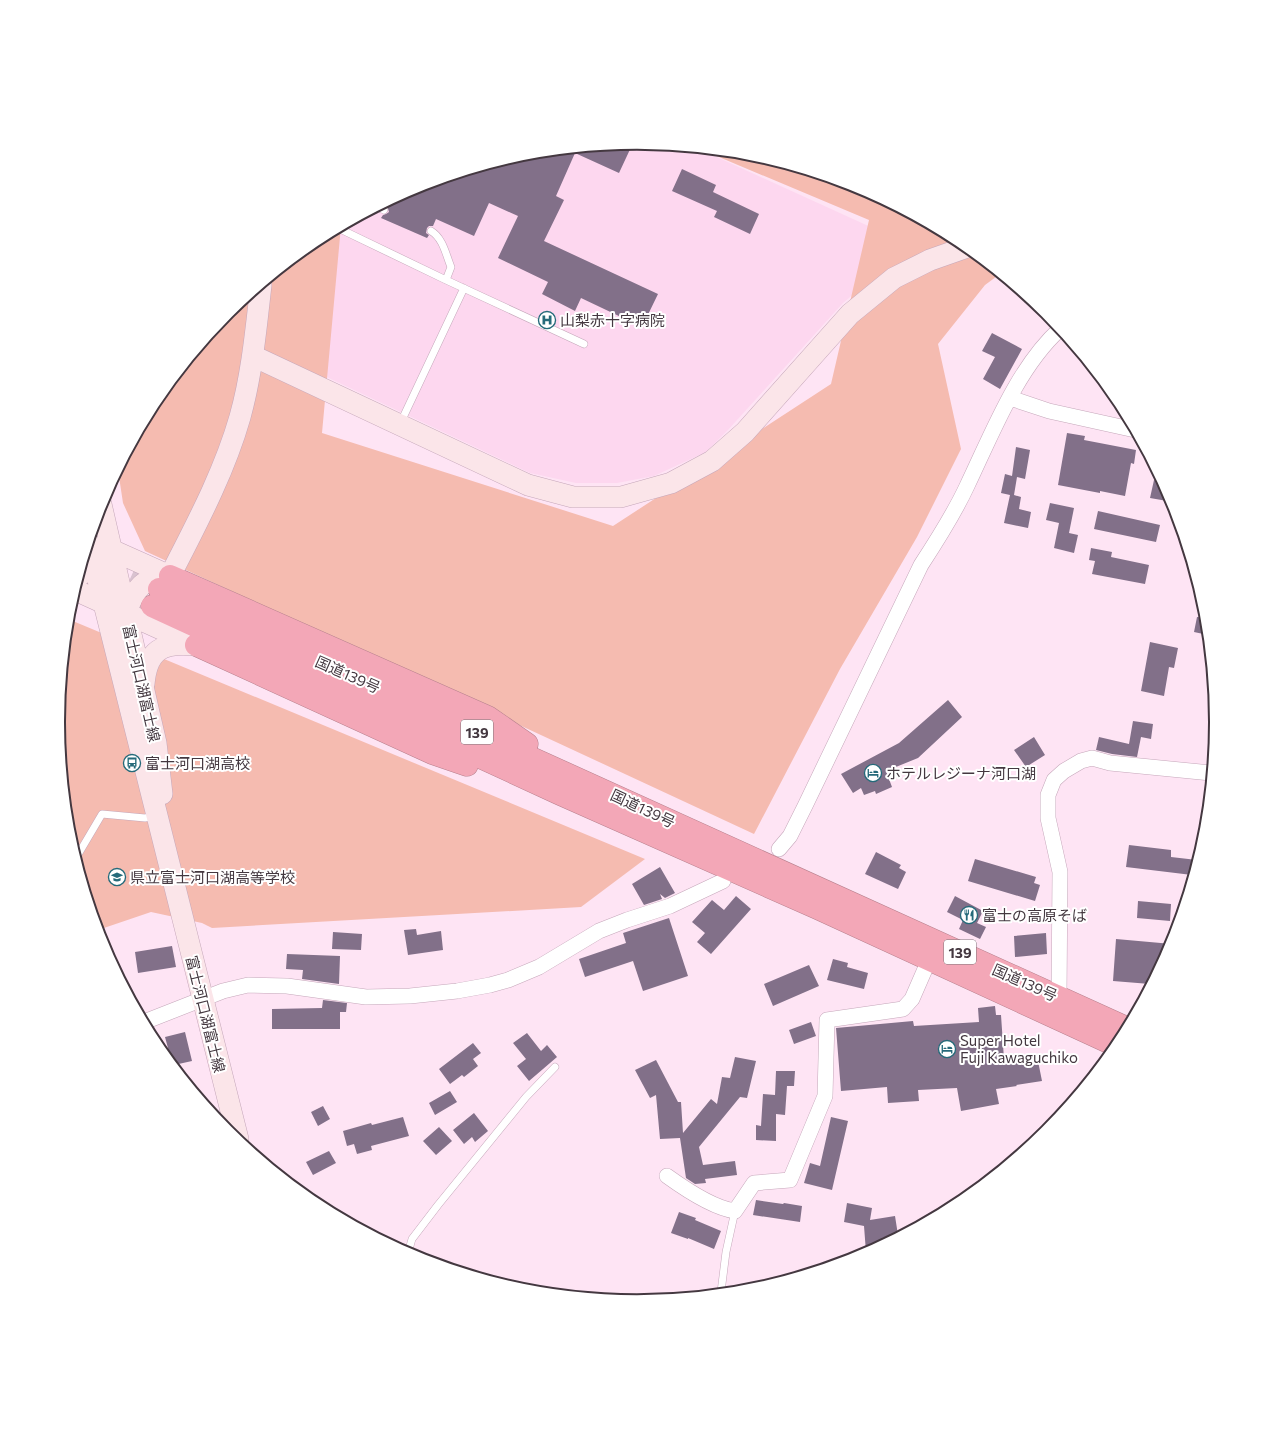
<svg xmlns="http://www.w3.org/2000/svg" width="1274" height="1443" font-family="Commissioner,'Noto Sans JP',sans-serif">
  <style>
    .built { fill: #fdd7ef }
    .green { fill: #f5bbb0 }
    .building { fill: #827089 }
    .lines { fill: none; stroke-linecap: round; stroke-linejoin: round }
    .highway-tunnel { stroke: #d9c2d0; stroke-width: 22; stroke-dasharray: 22 11; stroke-linecap: butt }
    .lane-casing { stroke: #c5a7ba; stroke-width: 8 }
    .street-casing { stroke: #c5a7ba; stroke-width: 16 }
    .secondary-casing { stroke: #c5a7ba; stroke-width: 22 }
    .highway-casing { stroke: #b6808d; stroke-width: 23 }
    .lane { stroke: #fff; stroke-width: 7 }
    .street { stroke: #fff; stroke-width: 15 }
    .secondary { stroke: #fbe5e9; stroke-width: 21 }
    .highway { stroke: #f3a7b7; stroke-width: 22 }
    .labels { text-anchor: middle; dominant-baseline: central; stroke-width: 4; stroke-linejoin: round; paint-order: stroke }
    .shield { fill: #fff; stroke: #7c7479; stroke-width: 1 }
    .shield-label { font-size: 14px; font-weight: bold; fill: #443840 }
    .poi-label { font-size: 15px; fill: #443840; stroke: #fff; text-anchor: start }
    .street-label { font-size: 15px; fill: #443840; stroke: #fff }
    .rim { fill: none; stroke: #443840; stroke-width: 2 }
  </style>
  <rect width="100%" height="100%" fill="#fee4f4"/>
  <path class="built" d="M 637,143 L 697,148 L 921,250 L 883,269 L 843,303 L 728,430 L 706,452 L 654,476 L 617,483 L 576,483 L 530,473 L 280,355 L 316,240 L 416,186 L 524,154 Z"/>
  <path class="green" d="M 700,149 L 750,154 L 859,187 L 959,240 L 1000,274 L 985,285 L 938,344 L 961,449 L 917,537 L 840,669 L 754,834 L 145,551 L 123,503 L 118,470 L 156,400 L 228,312 L 316,240 L 341,226 L 322,433 L 613,526 L 831,384 L 869,220 Z
    M 68,619 L 645,859 L 581,907 L 212,928 L 202,923 L 151,912 L 98,930 L 69,834 L 58,721 Z"/>
  <path class="building" d="M 633,143 L 619,173 L 575,153 L 556,196 L 564,200 L 544,241 L 658,294 L 642,327 L 581,298 L 575,311 L 542,294 L 548,282 L 498,258 L 518,216 L 489,203 L 474,236 L 436,219 L 433,226 L 429,226 L 427,228 L 426,233 L 429,235 L 427,238 L 381,218 L 383,215 L 386,214 L 389,212 L 386,202 L 416,186 L 524,154 Z
    M 682,169 L 716,185 L 713,192 L 759,214 L 750,234 L 714,217 L 717,211 L 672,191 Z
    M 992,333 L 1022,349 L 1000,389 L 983,379 L 995,357 L 982,351 Z
    M 1067,433 L 1085,436 L 1084,440 L 1136,450 L 1134,464 L 1131,463 L 1125,496 L 1100,491 L 1100,493 L 1058,485 Z
    M 1016,447 L 1030,450 L 1025,479 L 1017,477 L 1014,495 L 1021,497 L 1019,509 L 1031,512 L 1028,528 L 1004,523 L 1010,495 L 1001,493 L 1005,474 L 1012,476 Z
    M 1154,480 L 1162,482 L 1173,502 L 1150,498 Z
    M 1050,503 L 1074,508 L 1069,533 L 1078,535 L 1074,553 L 1054,548 L 1059,523 L 1046,520 Z
    M 1098,511 L 1160,525 L 1156,542 L 1094,529 Z
    M 1091,548 L 1112,552 L 1111,557 L 1149,565 L 1145,584 L 1092,574 L 1095,561 L 1089,560 Z
    M 1197,617 L 1206,618 L 1208,635 L 1194,632 Z
    M 1150,642 L 1178,648 L 1174,668 L 1169,667 L 1164,696 L 1141,691 Z
    M 948,700 L 962,717 L 918,758 L 886,771 L 892,787 L 876,794 L 875,791 L 864,795 L 861,788 L 853,793 L 841,774 L 899,743 Z
    M 1133,721 L 1153,724 L 1151,739 L 1141,737 L 1137,757 L 1112,754 L 1096,750 L 1099,737 L 1129,744 Z
    M 1034,737 L 1045,755 L 1026,767 L 1014,750 Z
    M 1129,845 L 1171,850 L 1171,857 L 1197,860 L 1192,875 L 1126,867 Z
    M 876,852 L 901,865 L 899,868 L 906,872 L 898,889 L 865,874 Z
    M 975,859 L 1036,877 L 1034,883 L 1040,885 L 1035,901 L 968,881 Z
    M 660,867 L 675,893 L 665,898 L 660,894 L 662,899 L 644,905 L 632,884 Z
    M 736,896 L 751,909 L 711,954 L 697,942 L 705,933 L 692,922 L 712,900 L 724,910 Z
    M 955,896 L 983,911 L 977,923 L 986,927 L 980,939 L 959,929 L 963,920 L 947,912 Z
    M 1138,901 L 1171,904 L 1170,921 L 1137,918 Z
    M 669,918 L 688,976 L 643,991 L 633,961 L 585,977 L 579,959 L 626,943 L 623,933 Z
    M 416,929 L 417,935 L 441,931 L 443,950 L 408,955 L 404,930 Z
    M 333,932 L 362,934 L 361,950 L 332,949 Z
    M 1046,933 L 1047,954 L 1015,957 L 1014,936 Z
    M 1116,939 L 1172,944 L 1150,984 L 1113,981 Z
    M 172,946 L 176,967 L 138,973 L 135,952 Z
    M 287,954 L 340,956 L 339,984 L 302,979 L 303,970 L 286,969 Z
    M 833,959 L 848,963 L 847,967 L 868,973 L 864,989 L 827,980 Z
    M 809,965 L 819,986 L 773,1006 L 764,984 Z
    M 323,1000 L 347,1003 L 346,1012 L 340,1012 L 340,1029 L 272,1029 L 272,1009 L 322,1008 Z
    M 995,1006 L 996,1015 L 1001,1015 L 1004,1059 L 1013,1057 L 1013,1060 L 1037,1056 L 1042,1081 L 1016,1085 L 1017,1086 L 996,1089 L 999,1104 L 961,1111 L 957,1088 L 918,1090 L 919,1101 L 888,1103 L 887,1087 L 841,1091 L 836,1028 L 913,1021 L 914,1026 L 979,1022 L 978,1008 Z
    M 811,1022 L 816,1036 L 794,1044 L 789,1030 Z
    M 185,1032 L 192,1061 L 174,1065 L 172,1063 L 165,1037 Z
    M 527,1033 L 541,1051 L 547,1045 L 557,1057 L 529,1081 L 517,1066 L 526,1059 L 513,1043 Z
    M 473,1043 L 481,1053 L 473,1059 L 478,1066 L 464,1077 L 462,1075 L 450,1084 L 439,1069 Z
    M 735,1057 L 756,1061 L 747,1098 L 740,1097 L 699,1147 L 703,1165 L 735,1161 L 737,1175 L 705,1179 L 706,1183 L 695,1184 L 686,1178 L 680,1138 L 660,1139 L 656,1095 L 650,1098 L 635,1070 L 656,1060 L 678,1102 L 681,1102 L 683,1133 L 711,1099 L 717,1104 L 722,1077 L 730,1078 Z
    M 776,1071 L 795,1071 L 794,1086 L 787,1086 L 785,1115 L 776,1114 L 776,1141 L 756,1140 L 756,1125 L 761,1126 L 763,1094 L 775,1095 Z
    M 450,1091 L 457,1102 L 435,1115 L 429,1103 Z
    M 323,1106 L 330,1119 L 318,1126 L 311,1112 Z
    M 474,1113 L 488,1131 L 475,1142 L 472,1137 L 464,1144 L 453,1130 Z
    M 403,1117 L 409,1136 L 371,1146 L 372,1150 L 357,1154 L 354,1144 L 347,1146 L 343,1131 L 371,1123 L 372,1125 Z
    M 831,1117 L 848,1121 L 832,1190 L 804,1183 L 810,1163 L 820,1166 Z
    M 439,1127 L 452,1141 L 436,1155 L 423,1141 Z
    M 329,1151 L 336,1163 L 313,1175 L 306,1162 Z
    M 756,1200 L 783,1204 L 784,1203 L 802,1206 L 800,1222 L 753,1215 Z
    M 847,1203 L 872,1208 L 870,1220 L 895,1216 L 898,1235 L 882,1238 L 882,1244 L 866,1252 L 864,1226 L 844,1222 Z
    M 679,1212 L 696,1218 L 695,1220 L 721,1231 L 714,1249 L 688,1238 L 688,1239 L 671,1233 Z"/>
  <g class="lines">
    <path class="highway-tunnel" d="M 101,563 L 159,589"/>
    <g class="lane-casing">
      <path id="lane" d="M 362,215 L 380,208 L 384,210
        M 338,228 L 446,280 L 584,344
        M 431,231 C 443,238 446,255 451,267 L 446,280
        M 400,424 L 464,288
        M 76,858 L 102,814 L 145,818 L 155,816
        M 408,1253 L 412,1239 L 438,1205 L 526,1097 L 555,1067
        M 721,1292 L 726,1252 L 735,1211"/>
    </g>
    <g class="street-casing">
      <path id="street" d="M 1010,398 L 1049,411 L 1135,430
        M 779,849 L 790,836 L 805,806 L 921,565 C 938,539 954,514 967,486 C 992,434 1017,368 1060,329
        M 1059,998 L 1060,872 L 1048,818 L 1048,795 L 1054,780 L 1064,771 L 1081,761 L 1092,758 L 1110,763 L 1211,773
        M 144,1022 L 223,991 L 248,985 L 287,986 L 366,997 L 410,996 L 457,991 L 490,985 L 508,980 L 539,967 L 599,931 L 627,920 L 670,906 L 723,881
        M 667,1176 C 685,1189 713,1208 735,1211 L 754,1183 L 790,1180 L 825,1096 L 827,1020 L 903,1009 L 912,999 L 929,960"/>
    </g>
    <g class="secondary-casing">
      <path id="secondary" d="M 253,356 L 528,485 L 573,497 L 621,497 L 671,483 L 712,461 L 745,432 L 850,314 L 894,278 L 930,260 L 967,247
        M 101,504 L 156,743 L 162,794
        M 89,544 L 238,1139
        M 103,546 L 170,576
        M 79,576 L 104,557
        M 170,576 C 196,525 224,473 240,417 C 252,374 256,329 261,285
        M 75,590 L 196,645
        M 126,613 C 134,589 144,576 170,576
        M 144,684 C 147,650 162,642 194,645"/>
    </g>
    <g class="highway-casing">
      <path id="highway" d="M 170,576 L 488,717 L 527,744
        M 159,589 L 1127,1028
        M 152,606 L 560,794 L 817,908 L 1117,1046
        M 196,645 L 432,753 L 467,765"/>
    </g>
    <use href="#lane" class="lane"/>
    <use href="#street" class="street"/>
    <use href="#secondary" class="secondary"/>
    <use href="#highway" class="highway"/>
  </g>
  <defs>
    <g id="hospital-ring" transform="scale(0.9)"><circle r="9.5" fill="#fff" stroke="#256a7a" stroke-width="1.5"/><path d="M-5-5h3v3.5h4V-5h3V5h-3V1.5h-4V5h-3Z" fill="#256a7a"/></g>
    <g id="bus-ring" transform="scale(0.9)"><circle r="9.5" fill="#fff" stroke="#256a7a" stroke-width="1.5"/><path d="M-5-6H5V4H4V6H2V4H-2V6H-4V4H-5ZM-3.5-4V0h7V-4ZM-3.5 1.2v1.5H-2V1.2ZM2 1.2v1.5H3.5V1.2Z" fill="#256a7a"/></g>
    <g id="hotel-ring" transform="scale(0.9)"><circle r="9.5" fill="#fff" stroke="#256a7a" stroke-width="1.5"/><path d="M-6-4.5h1.5V1H6V5H4.5V3h-9V5H-6ZM-4 0a1.8 1.8 0 1 1 3.6 0ZM.5 0V-2.5h3Q6-2.5 6 0Z" fill="#256a7a"/></g>
    <g id="school-ring" transform="scale(0.9)"><circle r="9.5" fill="#fff" stroke="#256a7a" stroke-width="1.5"/><path d="M0-5L7-2L0 1L-7-2ZM-4 1L0 2.5L4 1V4Q0 6-4 4Z" fill="#256a7a"/></g>
    <g id="restaurant-ring" transform="scale(0.9)"><circle r="9.5" fill="#fff" stroke="#256a7a" stroke-width="1.5"/><path d="M-5-6h1v4h1v-4h1v4h1v-4h1v5L-1.5 .5V6h-2V.5L-5-1ZM5-6V6H3V1.5H1.5Q1.5-4 5-6Z" fill="#256a7a"/></g>
  </defs>
  <g fill-rule="evenodd">
    <use href="#hospital-ring" x="547" y="320"/>
    <use href="#bus-ring" x="132" y="763"/>
    <use href="#hotel-ring" x="873" y="773"/>
    <use href="#school-ring" x="117" y="877"/>
    <use href="#restaurant-ring" x="969" y="915"/>
    <use href="#hotel-ring" x="947" y="1049"/>
  </g>
  <g class="labels">
    <g class="shield">
      <rect x="461" y="720" width="32" height="24" rx="3"/>
      <rect x="944" y="940" width="32" height="24" rx="3"/>
    </g>
    <g class="shield-label">
      <text x="477" y="732">139</text>
      <text x="960" y="952">139</text>
    </g>
    <g class="poi-label">
      <text x="560" y="320">山梨赤十字病院</text>
      <text x="145" y="763">富士河口湖高校</text>
      <text x="886" y="773">ホテルレジーナ河口湖</text>
      <text x="130" y="877">県立富士河口湖高等学校</text>
      <text x="982" y="915">富士の高原そば</text>
      <text x="960" y="1040">Super Hotel<tspan x="960" dy="17">Fuji Kawaguchiko</tspan></text>
    </g>
    <g class="street-label">
      <text transform="translate(348 674) rotate(24)">国道139号</text>
      <text transform="translate(142 683) rotate(77)">富士河口湖富士線</text>
      <text transform="translate(643 808) rotate(25)">国道139号</text>
      <text transform="translate(1025 982) rotate(24)">国道139号</text>
      <text transform="translate(206 1014) rotate(76)">富士河口湖富士線</text>
    </g>
  </g>
  <path d="M0 0H1274V1443H0ZM65 722a572 572 0 1 1 1144 0a572 572 0 1 1-1144 0Z" fill="#fff" fill-rule="evenodd"/>
  <path class="rim" d="M65 722a572 572 0 1 1 1144 0a572 572 0 1 1-1144 0Z"/>
</svg>
